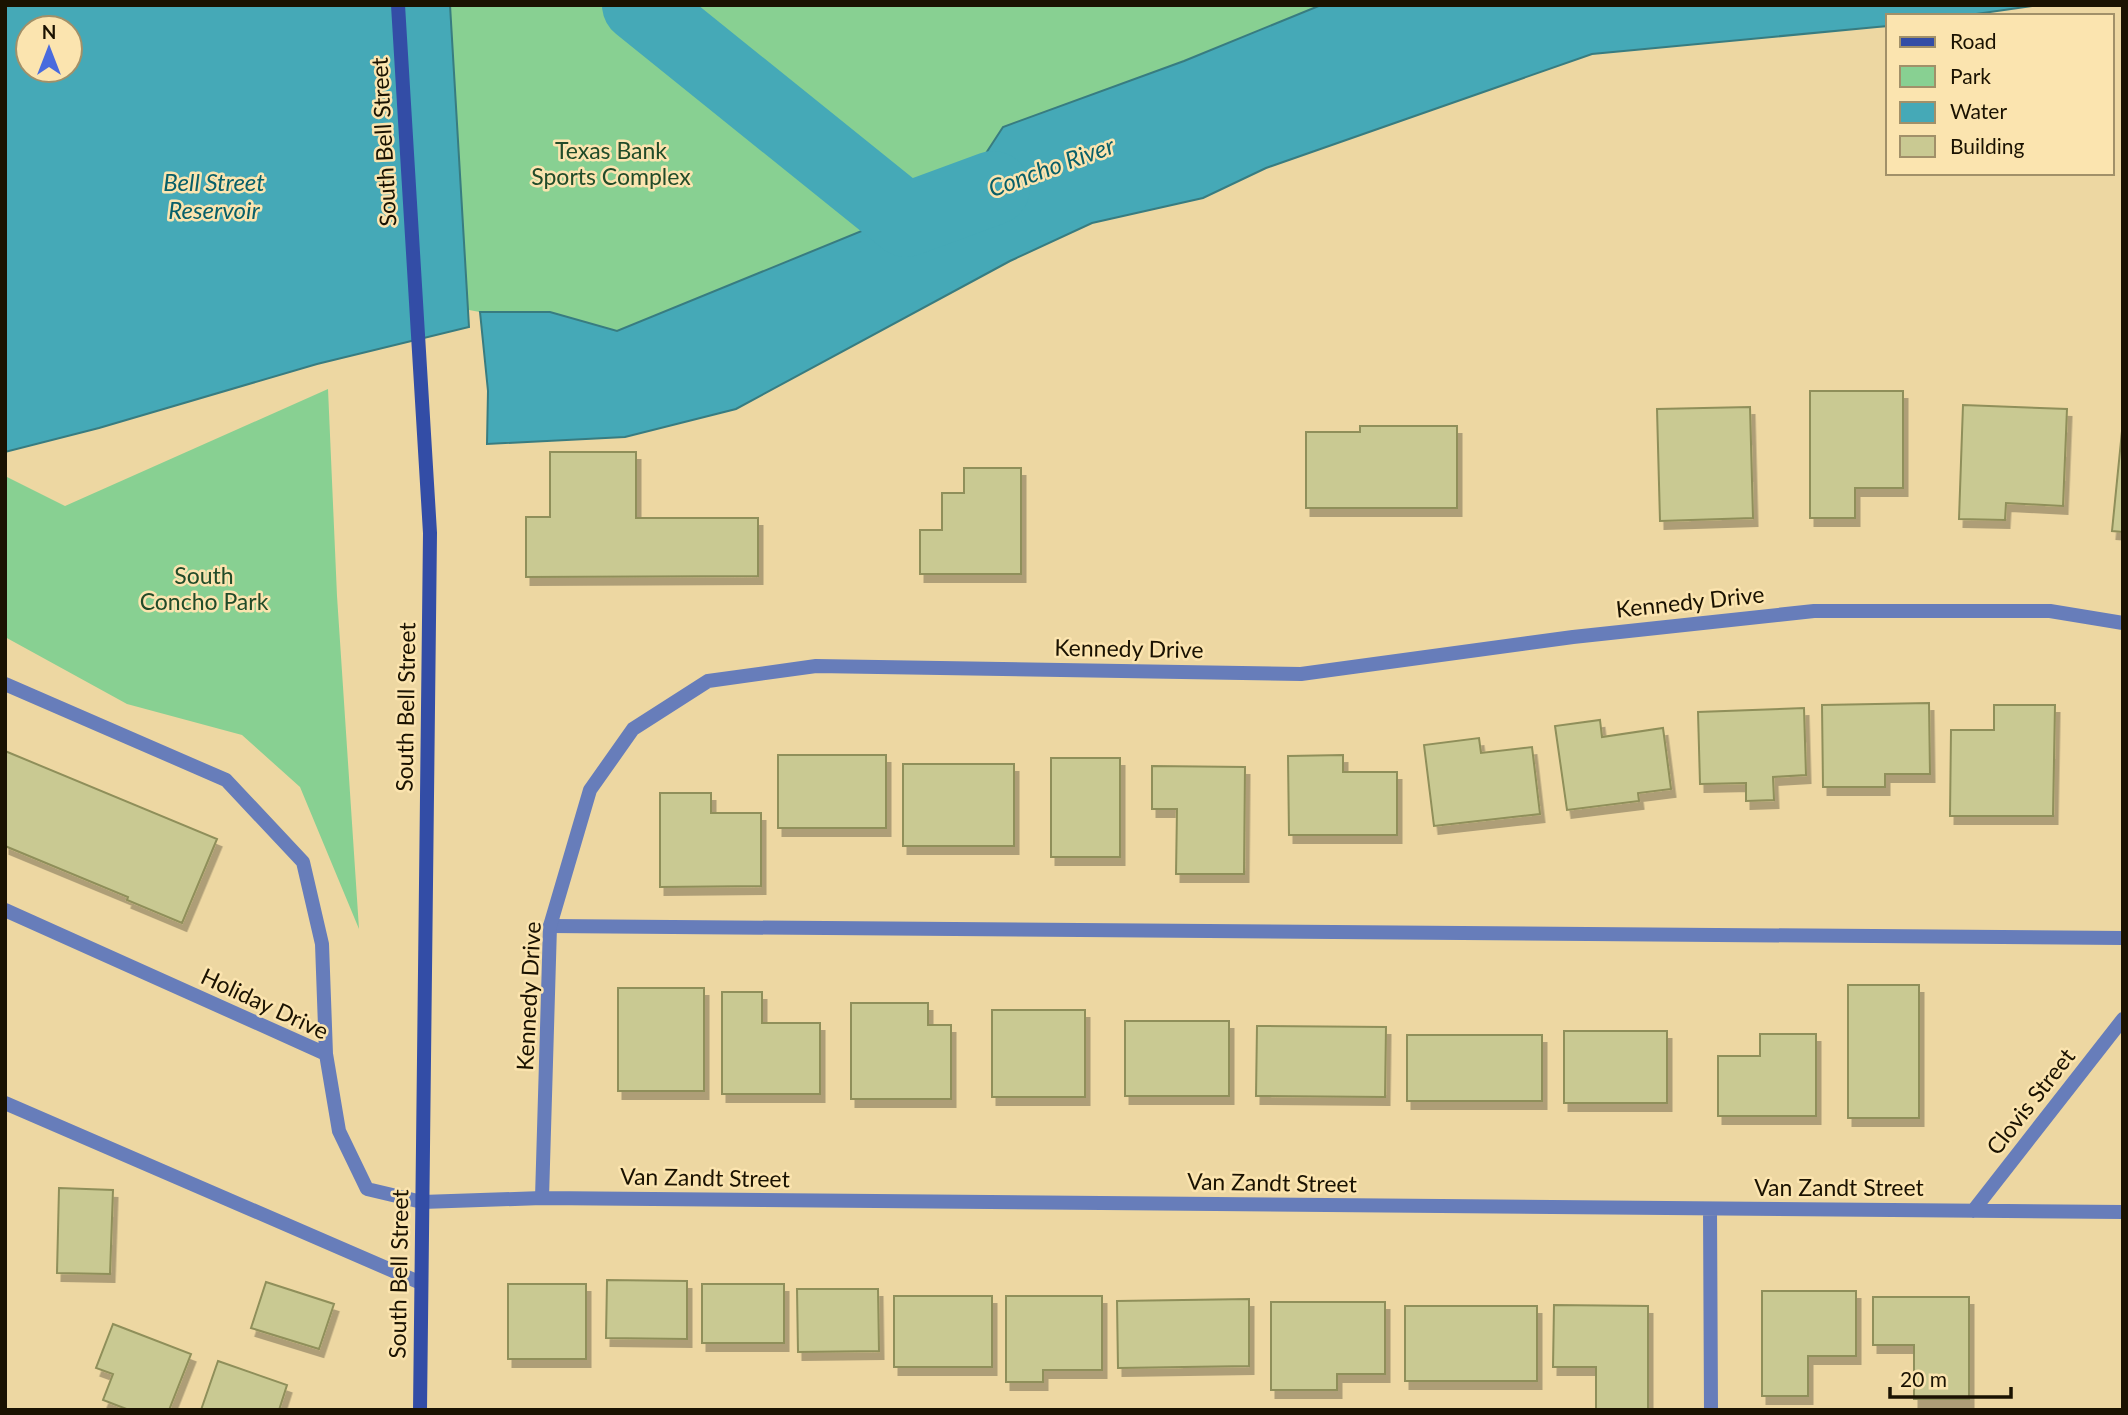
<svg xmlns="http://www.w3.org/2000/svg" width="2128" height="1415" font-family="Lato,sans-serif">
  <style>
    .green { fill: #88d092 }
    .water { fill: #45a9b7; stroke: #387c80; stroke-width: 2; fill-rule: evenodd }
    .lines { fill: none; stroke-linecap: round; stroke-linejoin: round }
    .river { stroke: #45a9b7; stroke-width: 74 }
    .building { fill: #c9c992; stroke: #8f8f5a; stroke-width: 2; filter: url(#shadow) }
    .service { stroke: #677dba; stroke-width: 14 }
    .minor { stroke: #677dba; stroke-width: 14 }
    .secondary { stroke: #334da6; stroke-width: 14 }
    .labels { text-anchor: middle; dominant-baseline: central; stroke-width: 5; stroke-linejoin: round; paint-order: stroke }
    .street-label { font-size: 23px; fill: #1a1201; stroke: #fbe4af }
    .park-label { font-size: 23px; fill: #214b29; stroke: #fbe4af }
    .water-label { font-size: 24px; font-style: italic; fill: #085f69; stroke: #fbe4af }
  </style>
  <defs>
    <filter id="shadow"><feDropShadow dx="4.5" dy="8" stdDeviation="0" flood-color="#0004"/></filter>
  </defs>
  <rect width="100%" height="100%" fill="#edd7a2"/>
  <path class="green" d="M 350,5 L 1521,5 L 617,331 L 551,312 L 480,312 L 359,290 Z
    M 328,389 L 337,596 L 359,929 L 300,787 L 242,735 L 127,704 L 5,637 L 5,476 L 65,506 Z"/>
  <path class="water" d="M 5,5 L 450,5 L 469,327 L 317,364 L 99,428 L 5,452 ZM 28,28 L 70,28 L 70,70 L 28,70 Z
    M 1321,5 L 2039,5 L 1962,16 L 1888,16 L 1888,26 L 1877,27 L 1592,54 L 1266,168 L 1203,198 L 1092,223 L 1010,261 L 736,409 L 625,437 L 487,444 L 488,391 L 480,312 L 550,312 L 617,331 L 962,190 L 1003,127 L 1184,61 Z"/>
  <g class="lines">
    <path class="river" d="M 639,5 L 906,220 L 993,188"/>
  </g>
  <path class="building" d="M 1810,391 L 1903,391 L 1903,488 L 1855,488 L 1855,518 L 1810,518 Z
    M 1963,405 L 2067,409 L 2063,506 L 2006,503 L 2005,520 L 1959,519 Z
    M 1750,407 L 1753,518 L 1660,521 L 1657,409 Z
    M 2123,421 L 2123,532 L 2112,531 Z
    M 1360,426 L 1457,426 L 1457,508 L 1306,508 L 1306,432 L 1360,432 Z
    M 550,452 L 636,452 L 636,518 L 758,518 L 758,576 L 526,577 L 526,517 L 550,517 Z
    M 964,468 L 1021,468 L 1021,574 L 920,574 L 920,530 L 942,530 L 942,493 L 964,493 Z
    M 1929,703 L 1930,774 L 1885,774 L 1885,787 L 1823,787 L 1822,705 Z
    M 1994,705 L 2055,705 L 2053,816 L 1950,816 L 1951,730 L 1994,730 Z
    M 1804,708 L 1806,775 L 1773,777 L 1774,800 L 1746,801 L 1746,783 L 1700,784 L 1698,712 Z
    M 1600,720 L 1602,737 L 1663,728 L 1671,789 L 1638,793 L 1639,801 L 1567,810 L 1555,726 Z
    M 1479,738 L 1481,753 L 1532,747 L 1540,814 L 1434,826 L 1424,745 Z
    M 5,751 L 217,839 L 182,923 L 127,900 L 128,897 L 5,846 Z
    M 778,755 L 886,755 L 886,828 L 778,828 Z
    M 1343,755 L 1343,772 L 1397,772 L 1397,835 L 1289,835 L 1288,756 Z
    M 1051,758 L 1120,758 L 1120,857 L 1051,857 Z
    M 903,764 L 1014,764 L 1014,846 L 903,846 Z
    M 1152,766 L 1245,767 L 1244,874 L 1176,874 L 1177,809 L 1152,809 Z
    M 660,793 L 711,793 L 711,813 L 761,813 L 761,886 L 660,887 Z
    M 1848,985 L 1919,985 L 1919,1118 L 1848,1118 Z
    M 618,988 L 704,988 L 704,1091 L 618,1091 Z
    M 722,992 L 762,992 L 762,1023 L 820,1023 L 820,1094 L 722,1094 Z
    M 851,1003 L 928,1003 L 928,1025 L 951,1025 L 951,1099 L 851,1099 Z
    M 992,1010 L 1085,1010 L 1085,1097 L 992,1097 Z
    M 1125,1021 L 1229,1021 L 1229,1096 L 1125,1096 Z
    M 1257,1026 L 1386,1027 L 1385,1097 L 1256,1096 Z
    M 1564,1031 L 1667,1031 L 1667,1103 L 1564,1103 Z
    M 1760,1034 L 1816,1034 L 1816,1116 L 1718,1116 L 1718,1056 L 1760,1056 Z
    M 1407,1035 L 1542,1035 L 1542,1101 L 1407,1101 Z
    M 59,1188 L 113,1190 L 110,1274 L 57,1273 Z
    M 607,1280 L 687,1281 L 687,1339 L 606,1338 Z
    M 266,1282 L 334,1304 L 319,1349 L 251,1328 Z
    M 508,1284 L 586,1284 L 586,1359 L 508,1359 Z
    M 702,1284 L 784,1284 L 784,1343 L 702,1343 Z
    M 797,1289 L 878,1289 L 879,1351 L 798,1352 Z
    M 1762,1291 L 1856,1291 L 1856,1356 L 1808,1356 L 1808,1396 L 1762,1396 Z
    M 894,1296 L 992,1296 L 992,1367 L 894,1367 Z
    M 1006,1296 L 1102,1296 L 1102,1370 L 1043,1370 L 1043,1382 L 1006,1382 Z
    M 1873,1297 L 1969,1297 L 1969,1399 L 1914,1399 L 1914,1345 L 1873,1345 Z
    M 1249,1299 L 1249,1366 L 1118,1368 L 1117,1301 Z
    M 1271,1302 L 1385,1302 L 1385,1374 L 1337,1374 L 1337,1390 L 1271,1390 Z
    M 1554,1305 L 1648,1306 L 1648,1410 L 1596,1410 L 1596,1367 L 1553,1367 Z
    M 1405,1306 L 1537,1306 L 1537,1381 L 1405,1381 Z
    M 113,1324 L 191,1354 L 169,1410 L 129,1410 L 103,1400 L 113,1374 L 96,1368 Z
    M 218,1361 L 287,1385 L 279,1410 L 201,1410 Z"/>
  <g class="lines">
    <path class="service" d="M 550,926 L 2123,938
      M 5,1103 L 421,1283"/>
    <path class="minor" d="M 5,684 L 226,780 L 303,862 L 322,944 L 326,1054
      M 5,910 L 326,1054 L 339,1131 L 367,1189 L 422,1202 L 542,1198 L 2123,1212
      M 542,1198 L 550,926 L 590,790 L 633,729 L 708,681 L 816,666 L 1301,674 L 1573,637 L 1814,611 L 2050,611 L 2123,623
      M 1710,1209 L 1711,1410
      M 1973,1211 L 2123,1019"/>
    <path class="secondary" d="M 398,5 L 430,533 L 420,1410"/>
  </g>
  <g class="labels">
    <g class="street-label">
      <text transform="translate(383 142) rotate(-93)">South Bell Street</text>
      <text transform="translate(1690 601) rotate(-6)">Kennedy Drive</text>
      <text transform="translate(1129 648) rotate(1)">Kennedy Drive</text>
      <text transform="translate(405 707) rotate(-89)">South Bell Street</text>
      <text transform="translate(528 996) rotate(-87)">Kennedy Drive</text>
      <text transform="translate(265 1003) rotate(25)">Holiday Drive</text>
      <text transform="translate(2030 1101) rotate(-52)">Clovis Street</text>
      <text transform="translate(705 1177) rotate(1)">Van Zandt Street</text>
      <text transform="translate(1272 1182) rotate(1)">Van Zandt Street</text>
      <text x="1839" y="1187">Van Zandt Street</text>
      <text transform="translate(398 1274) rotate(-89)">South Bell Street</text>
    </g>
    <g class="park-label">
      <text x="611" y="150">Texas Bank<tspan x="611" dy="26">Sports Complex</tspan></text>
      <text x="204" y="575">South<tspan x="204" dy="26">Concho Park</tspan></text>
    </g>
    <g class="water-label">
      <text transform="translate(1051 166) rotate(-20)">Concho River</text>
      <text x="214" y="181">Bell Street<tspan x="214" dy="28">Reservoir</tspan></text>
    </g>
  </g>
  <rect width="2128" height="1415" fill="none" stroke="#1a1201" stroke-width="14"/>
  <rect x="1886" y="14" width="228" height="161" fill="#fbe4af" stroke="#a19069" stroke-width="2"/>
  <rect x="1900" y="37" width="35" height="10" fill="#334da6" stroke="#a19069" stroke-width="2"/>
  <text x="1950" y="49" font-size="21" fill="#1a1201">Road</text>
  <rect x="1900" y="66" width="35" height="21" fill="#88d092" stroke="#a19069" stroke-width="2"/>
  <text x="1950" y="84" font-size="21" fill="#1a1201">Park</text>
  <rect x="1900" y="102" width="35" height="21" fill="#45a9b7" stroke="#a19069" stroke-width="2"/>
  <text x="1950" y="119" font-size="21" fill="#1a1201">Water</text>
  <rect x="1900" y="136" width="35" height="21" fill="#c9c992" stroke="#a19069" stroke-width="2"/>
  <text x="1950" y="154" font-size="21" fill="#1a1201">Building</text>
  <g transform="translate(49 49)"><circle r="33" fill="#fbe4af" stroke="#a19069" stroke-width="2"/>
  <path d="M0-5L12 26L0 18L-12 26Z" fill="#496bde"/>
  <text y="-10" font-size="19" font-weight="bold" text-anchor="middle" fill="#1a1201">N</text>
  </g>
  <path d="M1890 1387v10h121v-10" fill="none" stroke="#1a1201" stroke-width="3.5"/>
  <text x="1900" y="1387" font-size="21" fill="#1a1201" stroke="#fbe4af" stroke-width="5" paint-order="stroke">20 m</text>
</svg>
